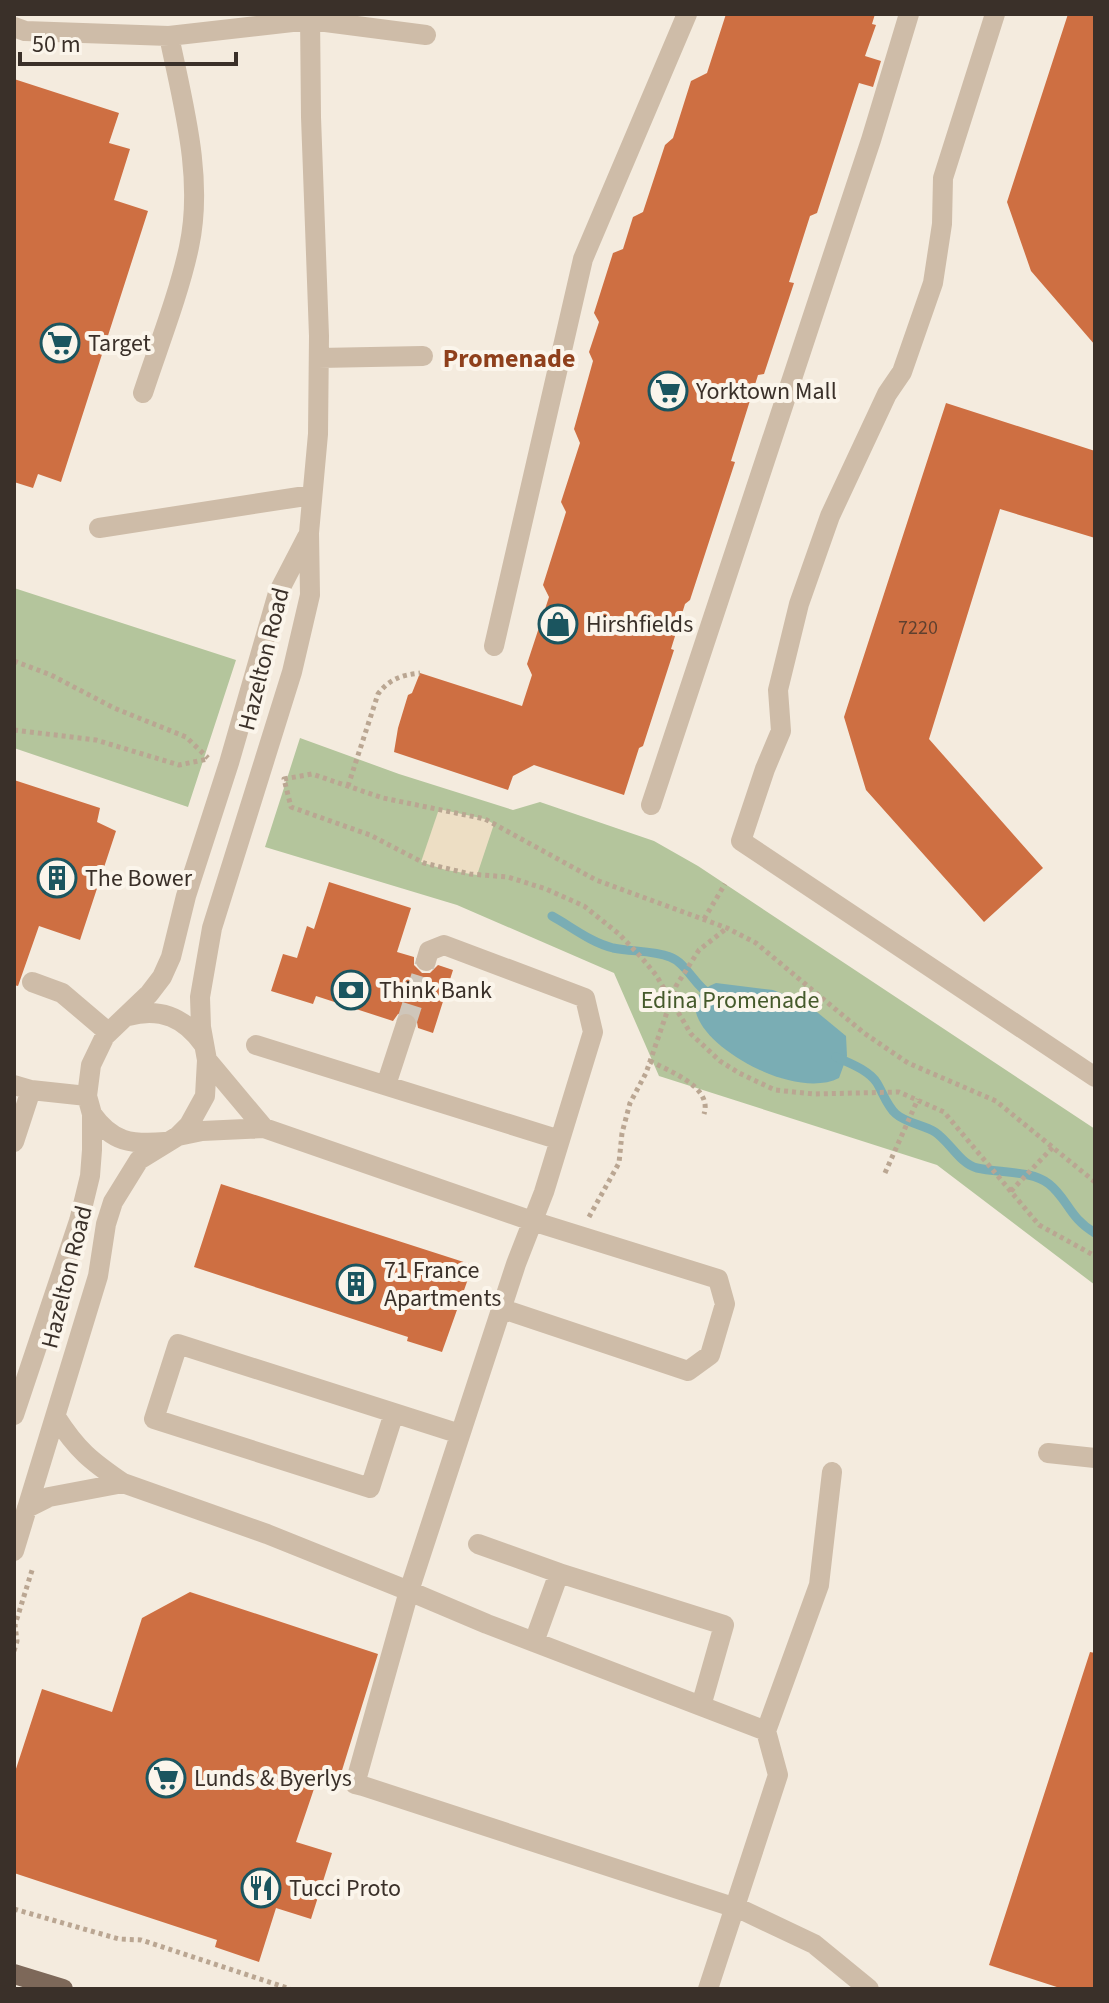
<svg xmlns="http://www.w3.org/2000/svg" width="1109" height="2003" font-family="'Source Sans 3',sans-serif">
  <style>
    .green { fill: #b4c59c }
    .plaza { fill: #eddec4 }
    .water { fill: #7aadb4 }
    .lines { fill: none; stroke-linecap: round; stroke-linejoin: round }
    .stream { stroke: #7aadb4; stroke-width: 9 }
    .building { fill: #ce6f42 }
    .minor-tunnel { stroke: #cfc6ba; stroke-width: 20; stroke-dasharray: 20 10; stroke-linecap: butt }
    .path { stroke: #baa692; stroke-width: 5; stroke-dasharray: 4 4; stroke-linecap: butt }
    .minor { stroke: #cebca8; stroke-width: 20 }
    .major { stroke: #7d6859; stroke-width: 20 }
    .labels { text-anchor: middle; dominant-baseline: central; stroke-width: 8; stroke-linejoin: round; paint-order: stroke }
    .number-label { font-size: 20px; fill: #5f402f }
    .poi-label { font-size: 24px; fill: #3a3029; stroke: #fbf5eb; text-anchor: start }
    .street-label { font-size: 24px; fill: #3a3029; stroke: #fbf5eb }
    .park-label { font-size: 24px; fill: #455a2b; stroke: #fbf5eb }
    .neighbourhood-label { font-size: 26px; font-weight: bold; fill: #8f401c; stroke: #fbf5eb }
  </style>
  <rect width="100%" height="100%" fill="#f4ebde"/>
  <path class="green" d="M 14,588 L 236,660 L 188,807 L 14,748 Z
    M 300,738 L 399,774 L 513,810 L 540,802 L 654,841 L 698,866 L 1095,1129 L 1095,1285 L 937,1165 L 659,1076 L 614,973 L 457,905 L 265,847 Z"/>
  <path class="plaza" d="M 439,809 L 485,819 L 494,824 L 477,875 L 446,870 L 421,862 Z"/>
  <path class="water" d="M 716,983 L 773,990 L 806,1003 L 846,1036 L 847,1056 L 839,1078 C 783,1107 643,1012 716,983 Z"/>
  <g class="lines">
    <path class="stream" d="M 552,916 C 572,927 590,942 613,948 C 632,952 652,950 670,957 C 687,963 695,987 711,995
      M 836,1057 C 849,1063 869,1070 877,1083 C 883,1093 887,1106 896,1114 C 906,1123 924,1125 935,1132 C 950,1142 960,1164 977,1168 C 997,1173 1032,1170 1049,1184 C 1068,1199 1069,1218 1095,1233"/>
  </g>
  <path class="building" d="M 726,14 L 875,14 L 872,24 L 876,25 L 865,56 L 881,61 L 873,87 L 859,83 L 817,213 L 810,216 L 789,282 L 794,283 L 764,374 L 758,375 L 731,461 L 735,462 L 690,600 L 685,604 L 671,649 L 674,650 L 643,746 L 639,748 L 624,795 L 534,765 L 513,776 L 508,790 L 394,752 L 398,728 L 408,695 L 412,693 L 420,673 L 522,706 L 532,675 L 527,664 L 549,597 L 543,585 L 566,512 L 561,502 L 580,443 L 574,429 L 593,361 L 589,352 L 599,322 L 594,313 L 613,253 L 623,249 L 633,217 L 643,212 L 665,145 L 673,138 L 691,81 L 707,73 Z
    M 1068,14 L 1095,14 L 1095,345 L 1031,271 L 1007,202 Z
    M 14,79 L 119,113 L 109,143 L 130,149 L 114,200 L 148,211 L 61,482 L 38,474 L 33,488 L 14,482 Z
    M 946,403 L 1095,451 L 1095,538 L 1000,509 L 929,739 L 1043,868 L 984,922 L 866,790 L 844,717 Z
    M 14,780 L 100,808 L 97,822 L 116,831 L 80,940 L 39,926 L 18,986 L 14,985 Z
    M 329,882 L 411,908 L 397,952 L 414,957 L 414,965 L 422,973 L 430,973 L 438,965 L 453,970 L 433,1033 L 418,1028 L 416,1016 L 409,1012 L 398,1014 L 393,1021 L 316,996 L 313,1004 L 271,991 L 283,954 L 297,958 L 307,926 L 314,929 Z
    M 221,1184 L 473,1265 L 442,1352 L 407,1341 L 408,1337 L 194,1267 Z
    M 190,1592 L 378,1654 L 339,1780 L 319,1774 L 296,1842 L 332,1853 L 311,1919 L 276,1908 L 259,1962 L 215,1947 L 217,1940 L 14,1873 L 14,1775 L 42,1689 L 112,1712 L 142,1618 Z
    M 1090,1652 L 1095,1653 L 1095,1989 L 1063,1989 L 989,1965 Z"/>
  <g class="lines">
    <path class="minor-tunnel" d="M 406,1024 L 426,961"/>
    <path class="path" d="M 14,661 L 51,675 L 114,708 L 186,737 L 208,758
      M 14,730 L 96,740 L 179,765 L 208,759
      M 348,786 L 378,694 C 389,679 402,675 420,673
      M 704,919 L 725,884
      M 650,1061 C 669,1071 713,1087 704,1114
      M 885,1173 L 918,1099
      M 1095,1182 L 996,1101 L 908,1063 L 864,1033 L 756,943 L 727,928 L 596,880 L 485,819 L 383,798 L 312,774 L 284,779 L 291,807 L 370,835 L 424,863 L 470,874 L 508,877 L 546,889 L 584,906 L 619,934 L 641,957 L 656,975 L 691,1034 L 720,1061 L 739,1073 L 775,1090 L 814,1094 L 899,1092 L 944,1112 L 1039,1225 L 1095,1256
      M 1011,1191 L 1053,1147
      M 589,1217 L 619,1163 L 622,1133 L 630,1103 L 646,1073 L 676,986 L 699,950 L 727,928
      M 14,1651 L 17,1641 L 15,1625 L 33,1567
      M 14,1909 L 119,1939 L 141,1940 L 290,1989"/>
    <path class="minor" d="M 995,14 L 943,178 L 942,224 L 933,283 L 902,372 L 887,394 L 830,516 L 799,604 L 778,690 L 781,731 L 765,769 L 741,841 L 1095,1077
      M 14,27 L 25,31 L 169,36 L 310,20 L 426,35
      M 319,358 L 423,356
      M 143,393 C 158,347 179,294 189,247 C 204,178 183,104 169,36
      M 99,528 L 312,495
      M 494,646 L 583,259 L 687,14
      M 651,805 L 871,140 L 909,14
      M 32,982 L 62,993 L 108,1032
      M 128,1016 C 161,1007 185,1018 204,1045
      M 256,1045 L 560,1140
      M 14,1085 L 31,1090 L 14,1142
      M 386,1085 L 406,1024
      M 31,1090 L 87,1096
      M 92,1114 C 112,1142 131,1145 165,1142
      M 264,1128 L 532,1221 L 718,1279 L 725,1304 L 710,1355 L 688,1371 L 503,1309
      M 178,1136 L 202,1131 L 264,1128 L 207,1060
      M 394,1413 L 370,1488 L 154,1419 L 178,1344 L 460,1434
      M 14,1415 L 79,1221 L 90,1176 L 92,1150 L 92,1114 L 87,1096 L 91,1065 L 105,1036 L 149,994 L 162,977 L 171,957 L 186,896 L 229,763 L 278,593 L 307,537
      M 1048,1453 L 1095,1458
      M 123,1483 L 267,1534 L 409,1591 L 516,1264 L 544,1192 L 593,1032 L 585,998 L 444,945 L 429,951 L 426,961
      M 27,1508 L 49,1497 L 123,1483 C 91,1461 77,1450 56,1417
      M 478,1544 L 559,1573 L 534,1642
      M 14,1551 L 98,1276 L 106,1224 L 113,1202 L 139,1160 L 178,1136 L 189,1125 L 205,1096 L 207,1060 L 201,1027 L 200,997 L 212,928 L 292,672 L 310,595 L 309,533 L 318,434 L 319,336 L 311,117 L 310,14
      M 559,1573 L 724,1625 L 701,1706
      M 766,1731 L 819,1585 L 832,1472
      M 708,1989 L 778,1775 L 766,1731 L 487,1624 L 409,1591 L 355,1784 L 363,1786 L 733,1907 L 738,1908 L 814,1944 L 869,1989"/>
    <path class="major" d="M 14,1974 L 63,1989"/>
  </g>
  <defs>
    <g id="supermarket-ring" transform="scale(2)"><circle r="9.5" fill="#fbf5eb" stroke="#1b555f" stroke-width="1.5"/><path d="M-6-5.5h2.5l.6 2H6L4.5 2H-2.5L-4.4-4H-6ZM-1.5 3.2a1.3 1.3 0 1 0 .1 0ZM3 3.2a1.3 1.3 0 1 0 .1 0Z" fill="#1b555f"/></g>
    <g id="shop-ring" transform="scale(2)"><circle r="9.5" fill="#fbf5eb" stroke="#1b555f" stroke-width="1.5"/><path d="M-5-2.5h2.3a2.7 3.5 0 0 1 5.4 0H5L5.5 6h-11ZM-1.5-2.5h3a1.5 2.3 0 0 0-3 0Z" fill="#1b555f"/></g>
    <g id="building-ring" transform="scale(2)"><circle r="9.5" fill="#fbf5eb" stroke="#1b555f" stroke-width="1.5"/><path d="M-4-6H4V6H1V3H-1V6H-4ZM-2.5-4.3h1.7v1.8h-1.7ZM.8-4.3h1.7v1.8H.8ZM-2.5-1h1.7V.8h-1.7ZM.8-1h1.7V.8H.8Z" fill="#1b555f"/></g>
    <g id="bank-ring" transform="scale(2)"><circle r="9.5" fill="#fbf5eb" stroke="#1b555f" stroke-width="1.5"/><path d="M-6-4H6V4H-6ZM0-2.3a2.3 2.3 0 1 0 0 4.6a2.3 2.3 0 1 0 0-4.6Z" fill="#1b555f"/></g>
    <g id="restaurant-ring" transform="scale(2)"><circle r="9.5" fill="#fbf5eb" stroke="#1b555f" stroke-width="1.5"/><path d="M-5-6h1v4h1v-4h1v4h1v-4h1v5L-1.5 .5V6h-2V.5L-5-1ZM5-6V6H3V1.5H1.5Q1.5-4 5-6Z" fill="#1b555f"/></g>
  </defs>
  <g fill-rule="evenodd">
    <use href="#supermarket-ring" x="60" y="343"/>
    <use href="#supermarket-ring" x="668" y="391"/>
    <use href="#shop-ring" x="558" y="624"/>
    <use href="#building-ring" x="57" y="878"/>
    <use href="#bank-ring" x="351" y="990"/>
    <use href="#building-ring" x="356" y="1284"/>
    <use href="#supermarket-ring" x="166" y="1778"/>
    <use href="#restaurant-ring" x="261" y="1888"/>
  </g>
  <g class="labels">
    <g class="number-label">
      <text x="918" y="628">7220</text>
    </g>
    <g class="poi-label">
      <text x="88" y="343">Target</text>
      <text x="696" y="391">Yorktown Mall</text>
      <text x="586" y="624">Hirshfields</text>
      <text x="85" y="878">The Bower</text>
      <text x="379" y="990">Think Bank</text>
      <text x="384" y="1270">71 France<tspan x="384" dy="28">Apartments</tspan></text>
      <text x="194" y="1778">Lunds &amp; Byerlys</text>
      <text x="289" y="1888">Tucci Proto</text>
    </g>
    <g class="street-label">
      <text transform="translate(264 659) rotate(-76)">Hazelton Road</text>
      <text transform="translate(67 1277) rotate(-76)">Hazelton Road</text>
    </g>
    <g class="park-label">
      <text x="730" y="1000">Edina Promenade</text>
    </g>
    <g class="neighbourhood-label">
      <text x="509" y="358">Promenade</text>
    </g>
  </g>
  <rect width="1109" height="2003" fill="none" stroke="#3a3029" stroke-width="32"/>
  <path d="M20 52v12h216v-12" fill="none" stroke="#3a3029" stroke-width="4"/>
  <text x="32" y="52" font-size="24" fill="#3a3029" stroke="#fbf5eb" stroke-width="6" paint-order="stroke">50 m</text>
</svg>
